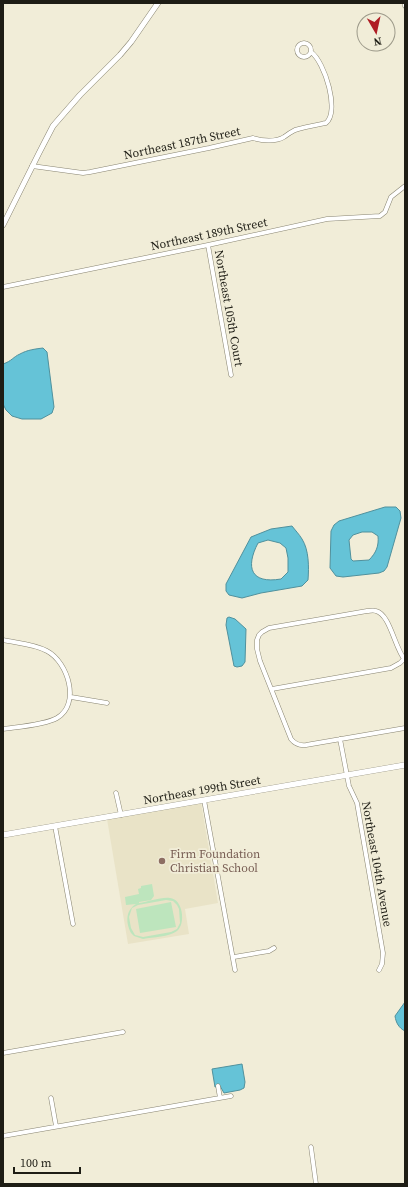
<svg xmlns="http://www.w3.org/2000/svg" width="408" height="1187" font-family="'Source Serif 4',serif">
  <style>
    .built { fill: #e9e3c7 }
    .green { fill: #bde5bd; fill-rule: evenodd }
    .water { fill: #65c3d7; stroke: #50919d; fill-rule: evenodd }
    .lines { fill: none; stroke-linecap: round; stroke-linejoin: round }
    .minor-casing { stroke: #898572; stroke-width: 5 }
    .tertiary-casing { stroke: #898572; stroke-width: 6 }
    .secondary-casing { stroke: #898572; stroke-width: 6 }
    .minor { stroke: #fff; stroke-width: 4 }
    .tertiary { stroke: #fff; stroke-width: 5 }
    .secondary { stroke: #fff; stroke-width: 5.5 }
    .education-dot { fill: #8d6e63; stroke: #f1edd8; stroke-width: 1.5 }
    .labels { text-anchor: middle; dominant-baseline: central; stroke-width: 3.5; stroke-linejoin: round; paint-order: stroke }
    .street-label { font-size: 12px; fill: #1e1d15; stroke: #f1edd8 }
    .education-label { font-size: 12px; fill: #785e54; stroke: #f1edd8; text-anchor: start }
  </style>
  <rect width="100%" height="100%" fill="#f1edd8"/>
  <path class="built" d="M 201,803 L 218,903 L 185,909 L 189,934 L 128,944 L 107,819 Z"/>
  <path class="green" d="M 152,884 L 154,896 L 151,900 L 139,902 L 139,903 C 148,902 160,897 170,898 C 183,899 186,924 177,931 C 169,937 153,937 143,939 L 134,936 L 131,933 C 126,923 125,911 136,904 L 126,905 L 125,897 L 139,894 L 138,889 L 141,888 L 141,886 ZM 166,900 L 173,901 L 177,905 L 179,909 L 180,923 L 177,929 L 171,932 L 143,937 L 135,935 L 131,928 L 129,917 L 132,908 L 138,905 Z
    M 171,902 L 176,927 L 140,933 L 136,909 Z"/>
  <path class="water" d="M 43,348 L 47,352 L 54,407 L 52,413 L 41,419 L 22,419 L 12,416 L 6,410 L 3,404 L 3,364 C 12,361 13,357 20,354 C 27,350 35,349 43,348 Z
    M 385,507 L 396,507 L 400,511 L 401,518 L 387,567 L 384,571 L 379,573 L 343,577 L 336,576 L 330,568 L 331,531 L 334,525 L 339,521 ZM 362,532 L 372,532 L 378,536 C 379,546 376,553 369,560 L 353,561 L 351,559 L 349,540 L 353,535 Z
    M 292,526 C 295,530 299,534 302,539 C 309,550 309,567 308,580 L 302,586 L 261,593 L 242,598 L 229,595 L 226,591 L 226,584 L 251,537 L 271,529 ZM 268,540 L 280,543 L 286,548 L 288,558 L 288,572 L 281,579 C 251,584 245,568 258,543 Z
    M 229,617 L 235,619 L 246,629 L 245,662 L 242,666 L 237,667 L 234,666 L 226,625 L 227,618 Z
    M 405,1002 L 405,1031 C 399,1028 396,1023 395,1016 Z
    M 242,1064 L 245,1082 L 244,1088 L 240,1090 L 224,1093 L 220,1086 L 215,1087 L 212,1069 Z"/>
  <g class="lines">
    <g class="minor-casing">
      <path id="minor" d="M 405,3 L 405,6
        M297 50a7 7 0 1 1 14 0a7 7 0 1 1-14 0Z
        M 32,166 L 83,173 L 90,172 L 209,148 L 253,138 C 262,141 276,142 284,137 C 288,134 291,132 295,130 C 305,127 316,125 326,123 C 340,112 325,62 311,52
        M 208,245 L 231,375
        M 3,287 L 208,245 L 327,219 L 380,216 L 385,212 L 391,197 L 405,186
        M 3,640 C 17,643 35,644 47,651 C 68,662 81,704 57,718 C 45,725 17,727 3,729
        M 405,660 C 395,649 390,614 376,611 C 373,610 370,611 367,611 L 269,628 L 262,632 L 259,635 L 257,640 L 257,649 L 260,661 L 291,739 C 295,744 299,746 306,745 L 405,728
        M 272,689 L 391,668 L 400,663 L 404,659
        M 71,697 L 107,703
        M 340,739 L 349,786 L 357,803 L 383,953 L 382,964 L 379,970
        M 116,793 L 121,815
        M 204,800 L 235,970
        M 55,826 L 73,924
        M 234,957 L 269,951 L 274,948
        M 3,1053 L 123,1032
        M 218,1086 L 220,1098
        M 51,1098 L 56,1126
        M 3,1136 L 231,1096
        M 311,1147 L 316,1184"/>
    </g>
    <g class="tertiary-casing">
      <path id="tertiary" d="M 3,225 L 39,153 L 53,126 L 80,95 L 120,55 L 131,42 L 158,3"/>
    </g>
    <g class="secondary-casing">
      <path id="secondary" d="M 3,835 L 405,765"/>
    </g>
    <use href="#minor" class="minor"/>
    <use href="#tertiary" class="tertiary"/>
    <use href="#secondary" class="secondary"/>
  </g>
  <circle class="education-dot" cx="162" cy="861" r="4"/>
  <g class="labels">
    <g class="street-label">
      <text transform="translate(182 143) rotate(-12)">Northeast 187th Street</text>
      <text transform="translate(209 234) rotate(-12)">Northeast 189th Street</text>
      <text transform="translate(229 308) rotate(80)">Northeast 105th Court</text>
      <text transform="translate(202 790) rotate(-10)">Northeast 199th Street</text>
      <text transform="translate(377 864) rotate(80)">Northeast 104th Avenue</text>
    </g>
    <g class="education-label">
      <text x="170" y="854">Firm Foundation<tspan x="170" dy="14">Christian School</tspan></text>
    </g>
  </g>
  <rect width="408" height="1187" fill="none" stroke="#1e1d15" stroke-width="8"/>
  <g transform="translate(376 32) rotate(171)"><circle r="19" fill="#f1edd8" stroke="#9d9a8a"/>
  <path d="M0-3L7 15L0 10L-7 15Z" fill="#af1d24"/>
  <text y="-6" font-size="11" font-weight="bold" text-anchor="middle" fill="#1e1d15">N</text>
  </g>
  <path d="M14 1167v6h66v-6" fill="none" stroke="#1e1d15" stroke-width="2"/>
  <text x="20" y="1167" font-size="12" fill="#1e1d15" stroke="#f1edd8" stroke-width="3" paint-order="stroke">100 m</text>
</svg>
